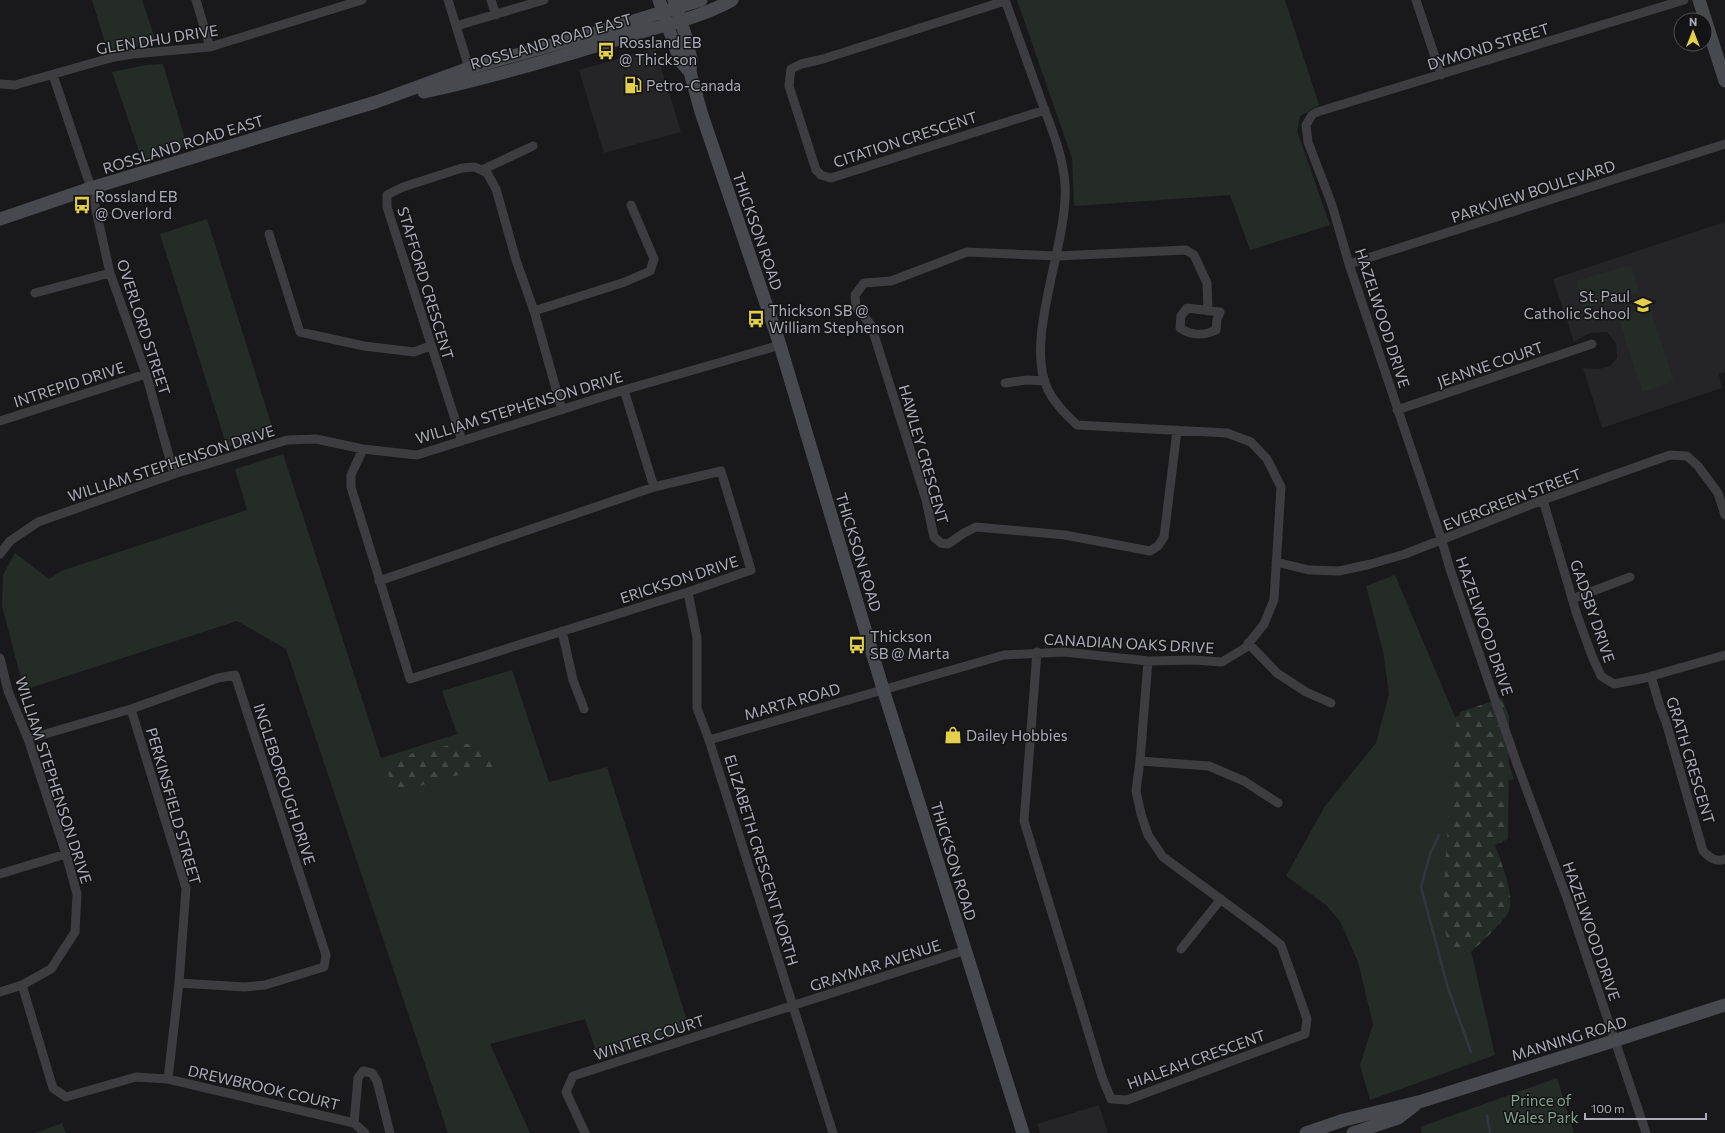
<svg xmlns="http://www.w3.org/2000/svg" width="1725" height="1133" font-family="Commissioner,sans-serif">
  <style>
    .built { fill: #252528 }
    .green { fill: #252c27 }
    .forest { fill: url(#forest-firs) }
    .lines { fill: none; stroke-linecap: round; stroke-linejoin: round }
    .stream { stroke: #323640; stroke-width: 2.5 }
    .street { stroke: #3c3c41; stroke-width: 9 }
    .secondary { stroke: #48484f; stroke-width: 13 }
    .labels { text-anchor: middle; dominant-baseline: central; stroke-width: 3; stroke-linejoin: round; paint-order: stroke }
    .street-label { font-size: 15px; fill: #acadb9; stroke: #141416 }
    .poi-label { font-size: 15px; fill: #acadb9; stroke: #141416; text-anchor: start }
    .park-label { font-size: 15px; fill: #85a28d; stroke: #141416 }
  </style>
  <defs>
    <pattern id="forest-firs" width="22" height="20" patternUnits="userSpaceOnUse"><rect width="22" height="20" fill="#252c27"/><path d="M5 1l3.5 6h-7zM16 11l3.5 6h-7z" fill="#424844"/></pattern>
  </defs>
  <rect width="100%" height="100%" fill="#19191b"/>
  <path class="built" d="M 655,48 L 681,132 L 604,153 L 579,70 Z
    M 1725,222 L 1725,372 L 1719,374 L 1722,388 L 1602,428 L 1583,368 L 1599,369 L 1610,366 L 1617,358 L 1616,343 L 1607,332 L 1590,333 L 1574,342 L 1553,279 Z
    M 1099,1105 L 1108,1133 L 1040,1133 L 1037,1124 Z"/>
  <path class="green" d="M 92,0 L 142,0 L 156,42 L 108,52 Z
    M 1017,0 L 1285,0 L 1319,105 L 1300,116 L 1297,131 L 1330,225 L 1250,250 L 1230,195 L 1074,206 L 1072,158 Z
    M 163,64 L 187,146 L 142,160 L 112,72 L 146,65 Z
    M 207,219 L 274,433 L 227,447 L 160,234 Z
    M 1631,265 L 1639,292 L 1584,308 L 1576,281 Z
    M 1650,307 L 1674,382 L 1642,392 L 1618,317 Z
    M 283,454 L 381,758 L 457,734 L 442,691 L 512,670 L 549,782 L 607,767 L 690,1030 L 599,1060 L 585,1019 L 490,1044 L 530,1133 L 448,1133 L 286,649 L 237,621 L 24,690 L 2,606 L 3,575 L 15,553 L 49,579 L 61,571 L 247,510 L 235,469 Z
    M 1395,575 L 1455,717 L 1489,705 L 1514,779 L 1467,793 L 1467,934 L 1495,1055 L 1370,1100 L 1360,1065 L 1373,1024 L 1358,962 L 1340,921 L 1326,905 L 1286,876 L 1325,806 L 1376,743 L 1389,694 L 1383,651 L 1366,586 Z
    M 1557,1078 L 1574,1133 L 1422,1133 L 1420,1127 Z
    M 62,1123 L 66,1133 L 35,1133 Z"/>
  <path class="forest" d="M 1502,698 L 1509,717 L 1508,839 L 1495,845 C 1500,860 1515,895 1509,911 C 1505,920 1480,944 1471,952 L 1450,948 L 1443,924 L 1445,866 L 1456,725 L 1460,712 Z
    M 460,743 L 486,747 L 508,768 L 498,767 L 445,778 L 394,794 L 385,763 L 416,752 Z"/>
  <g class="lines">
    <path class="stream" d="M 1439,835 L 1430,854 L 1421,887 L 1448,988 L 1471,1052
      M 1487,1116 L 1490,1133"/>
    <path class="street" d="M 196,0 L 210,47
      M 448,0 L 469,68
      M 491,0 L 496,15
      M 1416,0 L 1441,75
      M 1005,1 L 823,59 L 801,64 L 791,69 L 789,86 L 816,170 L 821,175 L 831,178 L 1045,110
      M 456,26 L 544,0
      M 53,75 L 91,188 L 110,273 L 146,374 L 174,474
      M 0,84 L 15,85 L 114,57 L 133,54 L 210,47 L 362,0
      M 482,170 L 533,146
      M 269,234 L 300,332 L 364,346 L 414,352 L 430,346
      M 1349,264 L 1725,144
      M 35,293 L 110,273
      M 1187,308 L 1220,312 L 1217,320 L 1216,330 C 1203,336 1192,336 1180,328 L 1181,316 Z
      M 534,311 L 625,282 L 650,271 L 654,259 L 631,205
      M 1005,383 L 1027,380 L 1045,381
      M 624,390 L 654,487
      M 1397,410 L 1592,344
      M 0,421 L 146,374
      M 1177,430 L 1164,537 L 1158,546 L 1150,551 L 1065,535 L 976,527 L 964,533 L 948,544 L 941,543 L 934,537 L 926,500 L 871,325 L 856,307 L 855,295 L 864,283 L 891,281 L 967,252 L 1057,256 L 1186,250 L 1194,255 L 1207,283 L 1208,311
      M 462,441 L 387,207 L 387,195 L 403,187 L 462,168 L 475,167 L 487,173 L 496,189 L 516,260 L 534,311 L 562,410
      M 363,449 L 351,475 L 351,487 L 410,679 L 688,592 L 751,570 L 721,471 L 654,487 L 379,581
      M 1543,500 L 1577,615 L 1592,656 L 1601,676 L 1614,684 L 1645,678 L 1725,655
      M 0,554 L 10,541 L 38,522 L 174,474 L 287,440 L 316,439 L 363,449 L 417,455 L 624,390 L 780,345
      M 1276,562 L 1309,570 L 1339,571 L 1371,564 L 1405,554 L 1543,500 L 1670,455 L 1687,456 L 1698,466 L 1718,493 L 1725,515
      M 688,592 L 697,638 L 697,708 L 709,740 L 833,1133
      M 1572,599 L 1630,577
      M 562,631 L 573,680 L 584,709
      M 1248,643 L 1277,673 L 1306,692 L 1331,703
      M 1037,652 L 1024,821 L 1102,1077 L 1111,1099 L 1127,1100 L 1305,1034 L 1307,1019 L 1281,945 L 1261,929 L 1163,857 L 1148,835 L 1141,814 L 1136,791 L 1140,761 L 1148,661
      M 0,658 L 8,691 L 28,739 L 66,854 L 77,894 L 75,932 L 51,969 L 22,985 L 0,992
      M 1651,676 L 1660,707 L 1666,722 L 1703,851 C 1709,857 1716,863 1725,859
      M 131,709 L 186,888 L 179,983 L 168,1079
      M 28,739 L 131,709 L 218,678 L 235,675 L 326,955 L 324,967 L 265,985 L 245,987 L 179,983
      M 709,740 L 1004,655 L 1064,652 L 1148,661 L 1194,660 L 1222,662 L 1245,648 L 1264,624 L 1274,600 L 1281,487 L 1267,459 L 1251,442 L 1227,433 L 1077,425 C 1066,415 1055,404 1048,390 C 1023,339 1069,243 1065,184 C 1063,155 1051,127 1041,100 C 1029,67 1017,33 1005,0
      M 1140,761 L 1209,766 L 1244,781 L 1278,803
      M 0,874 L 66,854
      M 1181,949 L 1221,899
      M 22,985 L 53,1088 L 66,1097 L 136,1077 L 168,1079 L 354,1123 L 365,1133
      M 354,1123 L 358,1078 L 363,1071 L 372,1073 L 377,1081 L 390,1133
      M 585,1133 L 566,1092 L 573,1076 L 966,950
      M 1646,1133 L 1568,901 L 1517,764 L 1450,569 L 1442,541 L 1349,264 L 1332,205 L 1308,142 L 1306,125 L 1312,115 L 1317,112 L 1684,0"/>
    <path class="secondary" d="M 659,0 L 680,61 L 690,72
      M 674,0 L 686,37 L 691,59 L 690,72 L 701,112 L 780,345 L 883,689 L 1023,1133
      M 1699,0 L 1725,81
      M 424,92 C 496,76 568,55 638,33 C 669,24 704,16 732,0
      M 0,219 L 91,188 L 376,102 L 469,68 L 592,34 L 701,0
      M 1306,1133 L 1344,1120 L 1422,1101 L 1604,1044 L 1725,1005
      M 1353,1133 L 1398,1118 L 1415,1105"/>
  </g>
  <defs>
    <g id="bus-bare" transform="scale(1.38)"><path d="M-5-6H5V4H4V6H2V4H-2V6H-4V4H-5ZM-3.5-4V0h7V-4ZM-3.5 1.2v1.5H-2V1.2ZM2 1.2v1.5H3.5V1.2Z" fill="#e2d04a" stroke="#141416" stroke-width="2.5" paint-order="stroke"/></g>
    <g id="fuel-bare" transform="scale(1.38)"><path d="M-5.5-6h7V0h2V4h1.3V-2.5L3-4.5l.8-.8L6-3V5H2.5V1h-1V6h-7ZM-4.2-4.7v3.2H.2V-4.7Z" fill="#e2d04a" stroke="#141416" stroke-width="2.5" paint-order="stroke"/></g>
    <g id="school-bare" transform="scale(1.38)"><path d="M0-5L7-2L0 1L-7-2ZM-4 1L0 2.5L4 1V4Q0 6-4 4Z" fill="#e2d04a" stroke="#141416" stroke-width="2.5" paint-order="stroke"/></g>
    <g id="shop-bare" transform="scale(1.38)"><path d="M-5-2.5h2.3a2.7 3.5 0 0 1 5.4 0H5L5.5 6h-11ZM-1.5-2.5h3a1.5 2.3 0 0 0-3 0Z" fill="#e2d04a" stroke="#141416" stroke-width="2.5" paint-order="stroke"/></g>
  </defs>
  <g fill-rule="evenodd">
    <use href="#bus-bare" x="606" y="51"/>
    <use href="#fuel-bare" x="633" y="85"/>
    <use href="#bus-bare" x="82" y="205"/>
    <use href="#school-bare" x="1643" y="305"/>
    <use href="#bus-bare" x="756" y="319"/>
    <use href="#bus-bare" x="857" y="645"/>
    <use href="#shop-bare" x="953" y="735"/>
  </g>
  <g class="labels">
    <g class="street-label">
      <text transform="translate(157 39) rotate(-9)">GLEN DHU DRIVE</text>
      <text transform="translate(551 41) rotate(-16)">ROSSLAND ROAD EAST</text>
      <text transform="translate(1488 46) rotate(-17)">DYMOND STREET</text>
      <text transform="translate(905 139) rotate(-18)">CITATION CRESCENT</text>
      <text transform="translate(183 144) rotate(-17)">ROSSLAND ROAD EAST</text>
      <text transform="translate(1533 191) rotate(-18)">PARKVIEW BOULEVARD</text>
      <text transform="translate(758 231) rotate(71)">THICKSON ROAD</text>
      <text transform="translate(426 283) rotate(73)">STAFFORD CRESCENT</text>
      <text transform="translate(1383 318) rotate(72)">HAZELWOOD DRIVE</text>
      <text transform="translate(144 327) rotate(72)">OVERLORD STREET</text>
      <text transform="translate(1490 364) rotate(-19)">JEANNE COURT</text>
      <text transform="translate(69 384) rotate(-18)">INTREPID DRIVE</text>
      <text transform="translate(519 407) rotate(-17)">WILLIAM STEPHENSON DRIVE</text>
      <text transform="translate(924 454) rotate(74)">HAWLEY CRESCENT</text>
      <text transform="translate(171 463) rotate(-18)">WILLIAM STEPHENSON DRIVE</text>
      <text transform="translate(1512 499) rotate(-21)">EVERGREEN STREET</text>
      <text transform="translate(859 552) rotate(73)">THICKSON ROAD</text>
      <text transform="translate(679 579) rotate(-18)">ERICKSON DRIVE</text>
      <text transform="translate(1593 611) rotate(71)">GADSBY DRIVE</text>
      <text transform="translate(1485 626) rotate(71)">HAZELWOOD DRIVE</text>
      <text transform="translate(1129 643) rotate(3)">CANADIAN OAKS DRIVE</text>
      <text transform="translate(792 701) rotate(-16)">MARTA ROAD</text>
      <text transform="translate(1691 760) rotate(73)">GRATH CRESCENT</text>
      <text transform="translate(54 780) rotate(72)">WILLIAM STEPHENSON DRIVE</text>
      <text transform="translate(285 784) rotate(72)">INGLEBOROUGH DRIVE</text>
      <text transform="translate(174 806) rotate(74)">PERKINSFIELD STREET</text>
      <text transform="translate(762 860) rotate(73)">ELIZABETH CRESCENT NORTH</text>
      <text transform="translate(954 861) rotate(73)">THICKSON ROAD</text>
      <text transform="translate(1592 931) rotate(71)">HAZELWOOD DRIVE</text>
      <text transform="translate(875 965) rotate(-18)">GRAYMAR AVENUE</text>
      <text transform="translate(649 1037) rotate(-18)">WINTER COURT</text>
      <text transform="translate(1569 1038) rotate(-17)">MANNING ROAD</text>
      <text transform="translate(1196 1059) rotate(-20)">HIALEAH CRESCENT</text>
      <text transform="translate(264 1087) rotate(13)">DREWBROOK COURT</text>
    </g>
    <g class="poi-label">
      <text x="619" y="42">Rossland EB<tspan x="619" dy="17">@ Thickson</tspan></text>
      <text x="646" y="85">Petro-Canada</text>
      <text x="95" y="196">Rossland EB<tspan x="95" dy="17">@ Overlord</tspan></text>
      <text x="1630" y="296" text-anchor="end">St. Paul<tspan x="1630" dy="17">Catholic School</tspan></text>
      <text x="769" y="310">Thickson SB @<tspan x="769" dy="17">William Stephenson</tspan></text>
      <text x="870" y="636">Thickson<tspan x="870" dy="17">SB @ Marta</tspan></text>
      <text x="966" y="735">Dailey Hobbies</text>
    </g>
    <g class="park-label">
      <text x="1541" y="1100">Prince of<tspan x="1541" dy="17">Wales Park</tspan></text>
    </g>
  </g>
  <g transform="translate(1693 32)"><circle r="19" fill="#141416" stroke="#515157"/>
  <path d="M0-3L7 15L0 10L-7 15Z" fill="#e2d04a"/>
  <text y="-6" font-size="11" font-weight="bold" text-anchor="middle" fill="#acadb9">N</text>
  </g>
  <path d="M1585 1113v6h121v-6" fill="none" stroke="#acadb9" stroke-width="2"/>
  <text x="1591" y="1113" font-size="12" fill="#acadb9" stroke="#141416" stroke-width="3" paint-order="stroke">100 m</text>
</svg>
